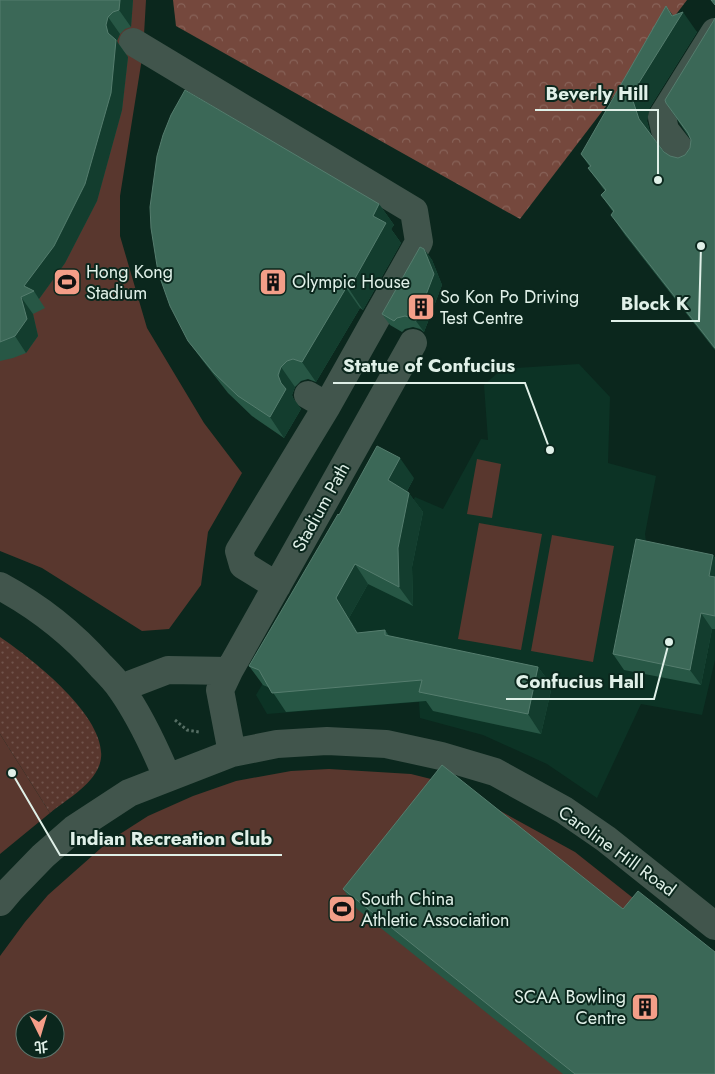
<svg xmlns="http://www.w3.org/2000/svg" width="715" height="1074" font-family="Jost,'Noto Sans TC',sans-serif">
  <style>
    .built { fill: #0c3325 }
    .grass { fill: #59372e; fill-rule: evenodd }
    .forest { fill: url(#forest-crowns) }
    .park { fill: url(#park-dots) }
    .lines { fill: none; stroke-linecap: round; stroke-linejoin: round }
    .path { stroke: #566e64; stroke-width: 3; stroke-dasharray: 2.5 2.5; stroke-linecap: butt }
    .minor { stroke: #41554c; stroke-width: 28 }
    .wall { fill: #275745 }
    .shaded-wall { fill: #133d2e }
    .building { fill: #3b6857; stroke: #557d6e }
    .labels { text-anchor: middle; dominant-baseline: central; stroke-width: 4; stroke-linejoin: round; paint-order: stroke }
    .poi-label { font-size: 18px; fill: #e0f0e8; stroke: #0b271d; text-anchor: start }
    .street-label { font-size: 18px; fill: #e0f0e8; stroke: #0b271d }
    .leader { fill: none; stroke: #e0f0e8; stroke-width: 2 }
    .callout-dot { fill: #e0f0e8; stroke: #0b271d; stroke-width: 2 }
    .callout-label { font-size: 19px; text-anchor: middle; font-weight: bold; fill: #e0f0e8; stroke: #0b271d; stroke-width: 4; stroke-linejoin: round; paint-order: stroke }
  </style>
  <defs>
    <pattern id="forest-crowns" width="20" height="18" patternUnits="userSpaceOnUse" patternTransform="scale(1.25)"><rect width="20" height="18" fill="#75483d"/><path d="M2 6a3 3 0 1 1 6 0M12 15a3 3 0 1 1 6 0" fill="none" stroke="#886359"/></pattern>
    <pattern id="park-dots" width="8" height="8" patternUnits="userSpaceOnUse" patternTransform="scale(1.25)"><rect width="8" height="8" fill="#59372e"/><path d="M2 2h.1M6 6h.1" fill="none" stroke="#71544c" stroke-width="1.8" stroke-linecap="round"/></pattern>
  </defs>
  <rect width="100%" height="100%" fill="#0b271d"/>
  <path class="built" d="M 579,364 L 610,397 L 608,463 L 656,476 L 645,534 L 647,549 L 715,563 L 715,660 L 702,715 L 641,704 L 597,798 L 547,764 L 483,735 L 420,718 L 419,702 L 267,714 L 256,695 L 352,533 L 383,550 L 415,497 L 443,509 L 481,439 L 488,440 L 484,385 L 502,369 Z"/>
  <path class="grass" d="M 0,0 L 146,0 L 143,52 L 120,196 L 120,236 L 147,328 L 204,423 L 242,473 L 208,532 L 201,585 L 169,629 L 142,631 L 42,568 L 0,551 Z
    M 477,459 L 501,464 L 492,518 L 467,514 Z
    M 479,523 L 542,534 L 521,650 L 458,639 Z
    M 552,535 L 614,546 L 593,662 L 531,651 Z
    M 0,734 L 50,813 L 0,854 Z
    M 329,769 L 411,774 L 451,784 L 575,852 L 715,963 L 715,1074 L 0,1074 L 0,956 L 25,922 L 48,895 L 109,841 L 148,816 L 193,796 L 236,781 L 291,771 ZM 25,1019 L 55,1019 L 55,1049 L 25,1049 Z"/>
  <path class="forest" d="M 173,0 L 687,0 L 520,219 L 176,26 Z"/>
  <path class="park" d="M 0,637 C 31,658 116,723 99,766 C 91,786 66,800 50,813 L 0,734 Z"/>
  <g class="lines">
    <path class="path" d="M 175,720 L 187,730 L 199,732"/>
    <path class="minor" d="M 133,42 L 414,211 L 419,242 L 327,406
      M 690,162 L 665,130 L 662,117 L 715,32
      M 0,586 C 39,607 72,633 101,666 C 108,673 116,681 121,689 C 140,716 154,746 167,777
      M 277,586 L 243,565 L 239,551 L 327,406 L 308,395
      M 229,671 L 220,690 L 232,753
      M 121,688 L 168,670 L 229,671 L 413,343
      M 0,902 L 11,889 L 43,856 L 74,829 L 129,793 L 232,753 L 277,744 L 327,741 L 386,744 L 441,756 L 495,772 L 564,810 L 606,839 L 715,926"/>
  </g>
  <path class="wall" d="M 0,0 L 133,0 L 131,27 L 125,29 L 120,34 L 117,41 L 118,43 L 128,57 L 122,110 L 97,201 L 65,263 L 39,299 L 45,308 L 33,314 L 38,336 L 26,353 L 13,358 L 0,361 Z
    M 673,16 L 697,32 L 649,109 L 647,121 L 651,136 L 664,152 L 670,156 L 678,158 L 685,155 L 690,148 L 691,140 L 666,103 L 715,18 L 715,350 L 625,235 L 611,215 L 613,212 L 601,195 L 605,191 L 588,168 L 590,167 L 581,154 Z
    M 379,204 L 394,225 L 391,229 L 401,243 L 363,310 L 360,308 L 316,382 L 308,379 L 301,381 L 295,387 L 292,395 L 293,398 L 301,409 L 284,438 L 252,416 L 228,393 L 203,361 L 188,341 Z
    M 424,249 L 432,260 L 442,285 L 424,332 L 420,329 L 413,327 L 405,329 L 402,332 L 390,325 L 382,314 Z
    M 414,478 L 407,491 L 423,512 L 412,567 L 413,606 L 368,584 L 349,618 L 358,633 L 385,630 L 389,636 L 538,667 L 552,686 L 541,734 L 433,711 L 426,701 L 286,712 L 270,688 L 263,685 L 249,666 Z
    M 713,555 L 715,558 L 715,629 L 712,629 L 701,685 L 624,670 L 613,654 Z
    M 343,889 L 623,909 L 715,1074 L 563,1074 L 357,909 Z"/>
  <path class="shaded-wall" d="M 120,0 L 133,0 L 131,27 L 119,10 Z
    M 666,6 L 677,21 L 683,12 L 697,32 L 649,109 L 647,121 L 652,139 L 639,119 L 633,101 L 635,89 L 672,16 Z
    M 108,17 L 120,34 L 117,41 L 118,43 L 128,57 L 122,110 L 97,201 L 65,263 L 39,299 L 34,291 L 24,286 L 108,33 L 106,25 Z
    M 379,204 L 394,225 L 391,229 L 401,243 L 363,310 L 349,289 L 373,216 Z
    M 424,249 L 432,260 L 442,285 L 424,332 L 416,321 Z
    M 346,288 L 360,308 L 316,382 L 302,362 Z
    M 21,297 L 33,314 L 38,336 L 26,353 L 15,336 Z
    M 281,367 L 295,387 L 292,395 L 293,398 L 301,409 L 284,438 L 270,417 Z
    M 400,458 L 414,478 L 402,500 L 388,480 Z
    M 409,493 L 423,512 L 412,567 L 413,606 L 399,587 L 398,548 Z
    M 713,555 L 715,558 L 715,585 L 709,576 Z
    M 355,564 L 368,584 L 349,618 L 370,652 L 357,633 L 336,598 Z
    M 701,613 L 712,629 L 701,685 L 690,670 Z
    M 538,667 L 552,686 L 541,734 L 528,714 Z"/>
  <path class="building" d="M 0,0 L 120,0 L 119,10 L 113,12 L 108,17 L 106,25 L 108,33 L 116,40 L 111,93 L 85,184 L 54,246 L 24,286 L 34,291 L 21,297 L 27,319 L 15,336 L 0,342 Z
    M 711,0 L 715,0 L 715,5 Z
    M 666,6 L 672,16 L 683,12 L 635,89 L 633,101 L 639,119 L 664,152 L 670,156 L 678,158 L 685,155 L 690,148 L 691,140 L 688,133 L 666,103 L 665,100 L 714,20 L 715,18 L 715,348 L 611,215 L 614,211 L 601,195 L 606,190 L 588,168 L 591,166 L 581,154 Z
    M 185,90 L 379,204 L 373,216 L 386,223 L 349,289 L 346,288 L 302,362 L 293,359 L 287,361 L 281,367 L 278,375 L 281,383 L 286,389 L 270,417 L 238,396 L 214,373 L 188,341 L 170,306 L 158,272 L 151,228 L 150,207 L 157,156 L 163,135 L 171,115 Z
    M 420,247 L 424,249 L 434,274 L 416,321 L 412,318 L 405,316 L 397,318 L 394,321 L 382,314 Z
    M 377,446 L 400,458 L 388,480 L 409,493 L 398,548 L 399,587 L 355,564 L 336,598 L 357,633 L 385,630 L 385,635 L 538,667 L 528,714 L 419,692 L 422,680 L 272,693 L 259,670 L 249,666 L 338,514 L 339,515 Z
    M 636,539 L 713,555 L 709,576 L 715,577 L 715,616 L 701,613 L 690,670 L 613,654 Z
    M 442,765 L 623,909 L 638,891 L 715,952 L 715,1074 L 575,1074 L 343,889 Z"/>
  <defs>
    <g id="stadium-square" transform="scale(1.4375)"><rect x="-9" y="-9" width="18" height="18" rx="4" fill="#f49e88" stroke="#0b271d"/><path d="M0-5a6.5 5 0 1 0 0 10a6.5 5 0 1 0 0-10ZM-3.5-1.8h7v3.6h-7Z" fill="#111"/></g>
    <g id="building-square" transform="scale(1.4375)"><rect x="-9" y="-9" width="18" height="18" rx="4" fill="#f49e88" stroke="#0b271d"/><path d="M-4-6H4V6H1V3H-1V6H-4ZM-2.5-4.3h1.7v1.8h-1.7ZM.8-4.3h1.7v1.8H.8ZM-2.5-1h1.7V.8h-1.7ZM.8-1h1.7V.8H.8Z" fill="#111"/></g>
  </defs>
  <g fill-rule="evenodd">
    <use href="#stadium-square" x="67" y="282"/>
    <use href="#building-square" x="273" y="282"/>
    <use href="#building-square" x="421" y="307"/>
    <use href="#stadium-square" x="342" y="909"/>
    <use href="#building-square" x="645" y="1007"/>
  </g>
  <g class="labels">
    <g class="poi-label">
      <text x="86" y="272">Hong Kong<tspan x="86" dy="21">Stadium</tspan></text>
      <text x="292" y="282">Olympic House</text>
      <text x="440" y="297">So Kon Po Driving<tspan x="440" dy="21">Test Centre</tspan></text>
      <text x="361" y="899">South China<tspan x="361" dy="21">Athletic Association</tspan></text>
      <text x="626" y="997" text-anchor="end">SCAA Bowling<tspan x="626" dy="21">Centre</tspan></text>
    </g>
    <g class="street-label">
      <text transform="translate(321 507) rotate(-61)">Stadium Path</text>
      <text transform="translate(617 851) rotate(36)">Caroline Hill Road</text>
    </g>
  </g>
  <path class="leader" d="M658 180L658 110H535M701 246L699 321H611M550 450L525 383H333M669 642L654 699H506M12 773L60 855H282"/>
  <g class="callout-dot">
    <circle cx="658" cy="180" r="5"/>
    <circle cx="701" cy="246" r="5"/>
    <circle cx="550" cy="450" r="5"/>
    <circle cx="669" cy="642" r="5"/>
    <circle cx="12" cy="773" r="5"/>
  </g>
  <g class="callout-label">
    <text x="597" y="100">Beverly Hill</text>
    <text x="655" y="310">Block K</text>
    <text x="429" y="372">Statue of Confucius</text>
    <text x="580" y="688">Confucius Hall</text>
    <text x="171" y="845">Indian Recreation Club</text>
  </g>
  <g transform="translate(40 1034) rotate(175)"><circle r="24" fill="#0b271d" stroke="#60776e"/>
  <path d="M0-4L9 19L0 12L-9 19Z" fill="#f49e88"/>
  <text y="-8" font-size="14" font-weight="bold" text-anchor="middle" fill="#e0f0e8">北</text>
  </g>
</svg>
